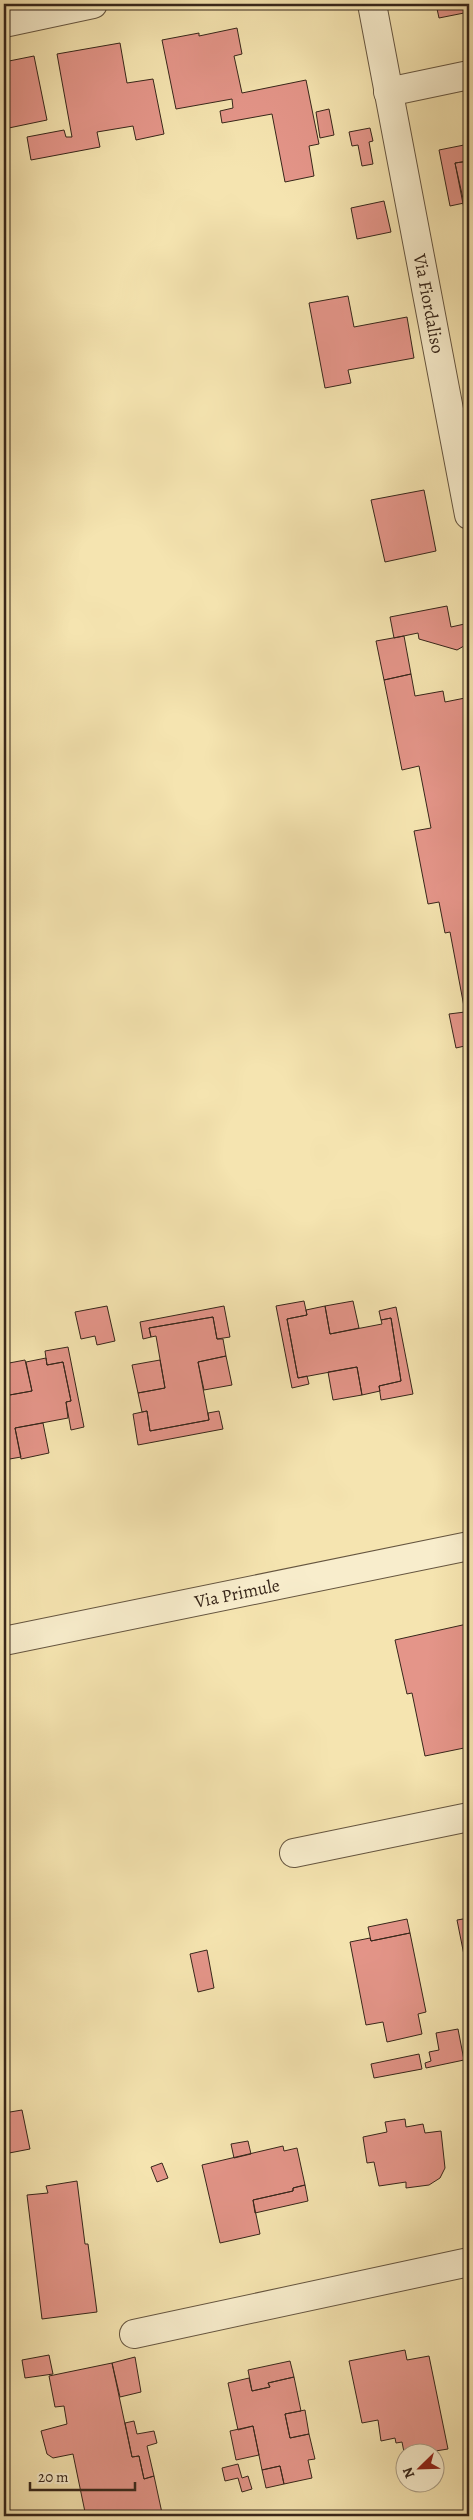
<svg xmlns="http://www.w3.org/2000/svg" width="473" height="2520" font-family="Alegreya,serif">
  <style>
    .building { fill: #e49589; stroke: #37261a }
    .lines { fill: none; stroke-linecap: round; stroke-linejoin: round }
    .street-casing { stroke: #665640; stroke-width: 30 }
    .street { stroke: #f8edcc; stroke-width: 28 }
    .labels { text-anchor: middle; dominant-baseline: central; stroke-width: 5; stroke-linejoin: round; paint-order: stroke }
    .street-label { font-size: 18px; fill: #37261a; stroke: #f8edcc }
  </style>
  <rect width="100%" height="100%" fill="#f5e4b0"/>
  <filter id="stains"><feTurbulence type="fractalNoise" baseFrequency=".004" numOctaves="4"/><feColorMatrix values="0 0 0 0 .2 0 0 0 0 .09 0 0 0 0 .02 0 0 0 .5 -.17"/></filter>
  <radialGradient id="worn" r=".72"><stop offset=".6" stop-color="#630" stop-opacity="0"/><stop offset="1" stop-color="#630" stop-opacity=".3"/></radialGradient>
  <path class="building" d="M 436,4 L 469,4 L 469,12 L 439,18 Z
    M 237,28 L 242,54 L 234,56 L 242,93 L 306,80 L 319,144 L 309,146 L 314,176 L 285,182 L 272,114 L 222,123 L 220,111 L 233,108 L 232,99 L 176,109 L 162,40 L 199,33 L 199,36 Z
    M 120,43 L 127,83 L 153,79 L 164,134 L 136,140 L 133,126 L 97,132 L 100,147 L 31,160 L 27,137 L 64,130 L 66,137 L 72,137 L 57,54 Z
    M 34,56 L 47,120 L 4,129 L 4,62 Z
    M 329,109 L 334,135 L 320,138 L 316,112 Z
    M 370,128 L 373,141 L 369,142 L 373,164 L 362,166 L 358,145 L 352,146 L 349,132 Z
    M 469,144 L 469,161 L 455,163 L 464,203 L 450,206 L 439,150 Z
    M 469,161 L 469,234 L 455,163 Z
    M 384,201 L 391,232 L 357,239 L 351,208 Z
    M 348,296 L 354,327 L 407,317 L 414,358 L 348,370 L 351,383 L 325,388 L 309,303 Z
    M 424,490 L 436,551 L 385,562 L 371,500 Z
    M 447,606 L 451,627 L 469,623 L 469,643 L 457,650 L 419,639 L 418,633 L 394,638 L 390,617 Z
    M 404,636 L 411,674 L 384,680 L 376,641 Z
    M 411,674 L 415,696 L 443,691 L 445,702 L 465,698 L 469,721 L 469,1045 L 456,1048 L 449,1014 L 465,1012 L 450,932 L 445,933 L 439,902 L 428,904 L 414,831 L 431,828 L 419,766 L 402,770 L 384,680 Z
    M 304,1301 L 307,1315 L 287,1319 L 298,1378 L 307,1376 L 309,1384 L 292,1388 L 276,1306 Z
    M 353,1301 L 359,1328 L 330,1334 L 325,1306 Z
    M 107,1306 L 115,1341 L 97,1345 L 95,1336 L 81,1339 L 75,1312 Z
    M 224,1306 L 230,1337 L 217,1339 L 213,1317 L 149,1328 L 151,1337 L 143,1339 L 140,1322 Z
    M 325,1306 L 330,1334 L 382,1324 L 381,1320 L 391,1318 L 401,1381 L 379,1386 L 380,1391 L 362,1395 L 357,1367 L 298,1378 L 287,1319 L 307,1315 L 306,1310 Z
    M 396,1307 L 413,1394 L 381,1400 L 379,1386 L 401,1381 L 391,1318 L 381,1320 L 379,1311 Z
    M 213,1317 L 217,1339 L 223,1339 L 226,1356 L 198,1362 L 209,1420 L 150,1431 L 147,1411 L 142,1412 L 138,1393 L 165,1388 L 156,1336 L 151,1337 L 149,1328 Z
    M 68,1347 L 84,1427 L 71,1430 L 66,1402 L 71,1401 L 63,1362 L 47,1365 L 45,1351 Z
    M 226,1356 L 232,1385 L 204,1390 L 198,1362 Z
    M 46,1358 L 47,1365 L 63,1362 L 71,1401 L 66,1402 L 68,1418 L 15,1428 L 21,1457 L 4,1460 L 4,1396 L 32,1391 L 26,1362 Z
    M 25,1360 L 32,1391 L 4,1396 L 4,1364 Z
    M 160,1360 L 165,1388 L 138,1393 L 132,1365 Z
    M 357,1367 L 362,1395 L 333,1400 L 328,1372 Z
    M 147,1411 L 150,1431 L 209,1420 L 208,1413 L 219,1411 L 223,1429 L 138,1445 L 133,1414 Z
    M 43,1423 L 49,1453 L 21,1459 L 15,1428 Z
    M 467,1624 L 469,1635 L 469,1747 L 425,1756 L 412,1693 L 407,1694 L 395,1640 Z
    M 469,1918 L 469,1980 L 457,1920 Z
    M 407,1919 L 410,1933 L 371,1941 L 368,1927 Z
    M 410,1933 L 426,2012 L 418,2014 L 422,2034 L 387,2042 L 383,2022 L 366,2025 L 350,1942 L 370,1938 L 371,1941 Z
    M 207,1950 L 214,1988 L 198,1992 L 190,1954 Z
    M 458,2029 L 464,2060 L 426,2068 L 425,2063 L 431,2061 L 429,2052 L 439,2050 L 436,2033 Z
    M 419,2054 L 422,2069 L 374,2078 L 371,2064 Z
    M 22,2110 L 30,2149 L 4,2154 L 4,2113 Z
    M 405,2119 L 406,2127 L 423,2124 L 425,2133 L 441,2131 L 445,2168 L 440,2178 L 429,2185 L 406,2188 L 406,2182 L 379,2186 L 374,2162 L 367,2163 L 363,2137 L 387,2132 L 385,2122 Z
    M 248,2141 L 251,2154 L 234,2158 L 231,2144 Z
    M 283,2146 L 284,2151 L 297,2148 L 305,2185 L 293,2188 L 293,2191 L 253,2200 L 260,2234 L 220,2243 L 202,2165 Z
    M 162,2163 L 168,2178 L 157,2182 L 151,2167 Z
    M 77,2181 L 85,2244 L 88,2244 L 97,2312 L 42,2319 L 27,2195 L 48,2193 L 46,2186 Z
    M 305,2185 L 308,2201 L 255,2213 L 253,2200 L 293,2191 L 293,2188 Z
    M 405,2350 L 407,2360 L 429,2356 L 448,2449 L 429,2452 L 406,2452 L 405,2457 L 402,2442 L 396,2443 L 395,2438 L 381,2441 L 378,2420 L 362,2423 L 349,2361 Z
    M 49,2355 L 53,2374 L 25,2378 L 22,2360 Z
    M 135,2357 L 141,2392 L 120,2397 L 112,2363 Z
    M 290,2361 L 294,2377 L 268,2383 L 270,2387 L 252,2391 L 248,2370 Z
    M 112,2363 L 132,2457 L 139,2456 L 144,2479 L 154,2476 L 162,2513 L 148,2516 L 78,2516 L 78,2513 L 85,2512 L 73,2454 L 53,2458 L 47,2454 L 41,2431 L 67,2424 L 64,2406 L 55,2407 L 49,2376 Z
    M 469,2367 L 469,2406 L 464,2381 Z
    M 294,2377 L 301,2411 L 285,2414 L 290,2438 L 309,2434 L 315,2459 L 308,2460 L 312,2478 L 284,2484 L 280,2466 L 262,2470 L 253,2426 L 238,2430 L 228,2383 L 249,2378 L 252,2391 L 270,2387 L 268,2383 Z
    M 305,2410 L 309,2434 L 290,2438 L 285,2414 Z
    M 134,2421 L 137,2434 L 154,2431 L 157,2443 L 147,2446 L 154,2476 L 144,2479 L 139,2456 L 132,2457 L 125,2423 Z
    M 253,2426 L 259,2455 L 236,2460 L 230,2431 Z
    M 238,2464 L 242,2478 L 248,2476 L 252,2489 L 242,2492 L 238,2478 L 225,2481 L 222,2468 Z
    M 280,2466 L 284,2484 L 266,2488 L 262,2470 Z"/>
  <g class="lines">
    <g class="street-casing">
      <g id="street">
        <path id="s1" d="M 372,4 L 469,515"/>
        <path d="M 4,23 L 93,4"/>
        <path d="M 388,92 L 469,75"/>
        <path id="s2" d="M 4,1641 L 469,1546"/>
        <path d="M 294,1853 L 469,1817"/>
        <path d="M 134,2334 L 469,2262"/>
      </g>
    </g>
    <use href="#street" class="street"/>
  </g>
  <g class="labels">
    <g class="street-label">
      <text stroke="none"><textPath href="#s1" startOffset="305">Via Fiordaliso</textPath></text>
      <text stroke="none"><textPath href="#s2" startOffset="238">Via Primule</textPath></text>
    </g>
  </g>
  <rect width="473" height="2520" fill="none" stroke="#f5e4b0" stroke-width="20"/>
  <rect x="5" y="5" width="463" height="2510" fill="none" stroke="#37261a" stroke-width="2.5"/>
  <rect x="10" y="10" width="453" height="2500" fill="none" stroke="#37261a"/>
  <g transform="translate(420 2468) rotate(247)"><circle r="24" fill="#f8edcc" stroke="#ab9d85"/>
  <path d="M0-4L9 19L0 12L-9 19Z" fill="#8f2418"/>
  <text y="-8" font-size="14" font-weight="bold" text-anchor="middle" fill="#37261a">N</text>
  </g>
  <path d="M30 2482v8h105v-8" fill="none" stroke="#37261a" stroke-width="2.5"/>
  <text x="38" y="2482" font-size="15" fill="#37261a" stroke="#f8edcc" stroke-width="4" paint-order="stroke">20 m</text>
  <rect width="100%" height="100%" filter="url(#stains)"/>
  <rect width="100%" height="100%" fill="url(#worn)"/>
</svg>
